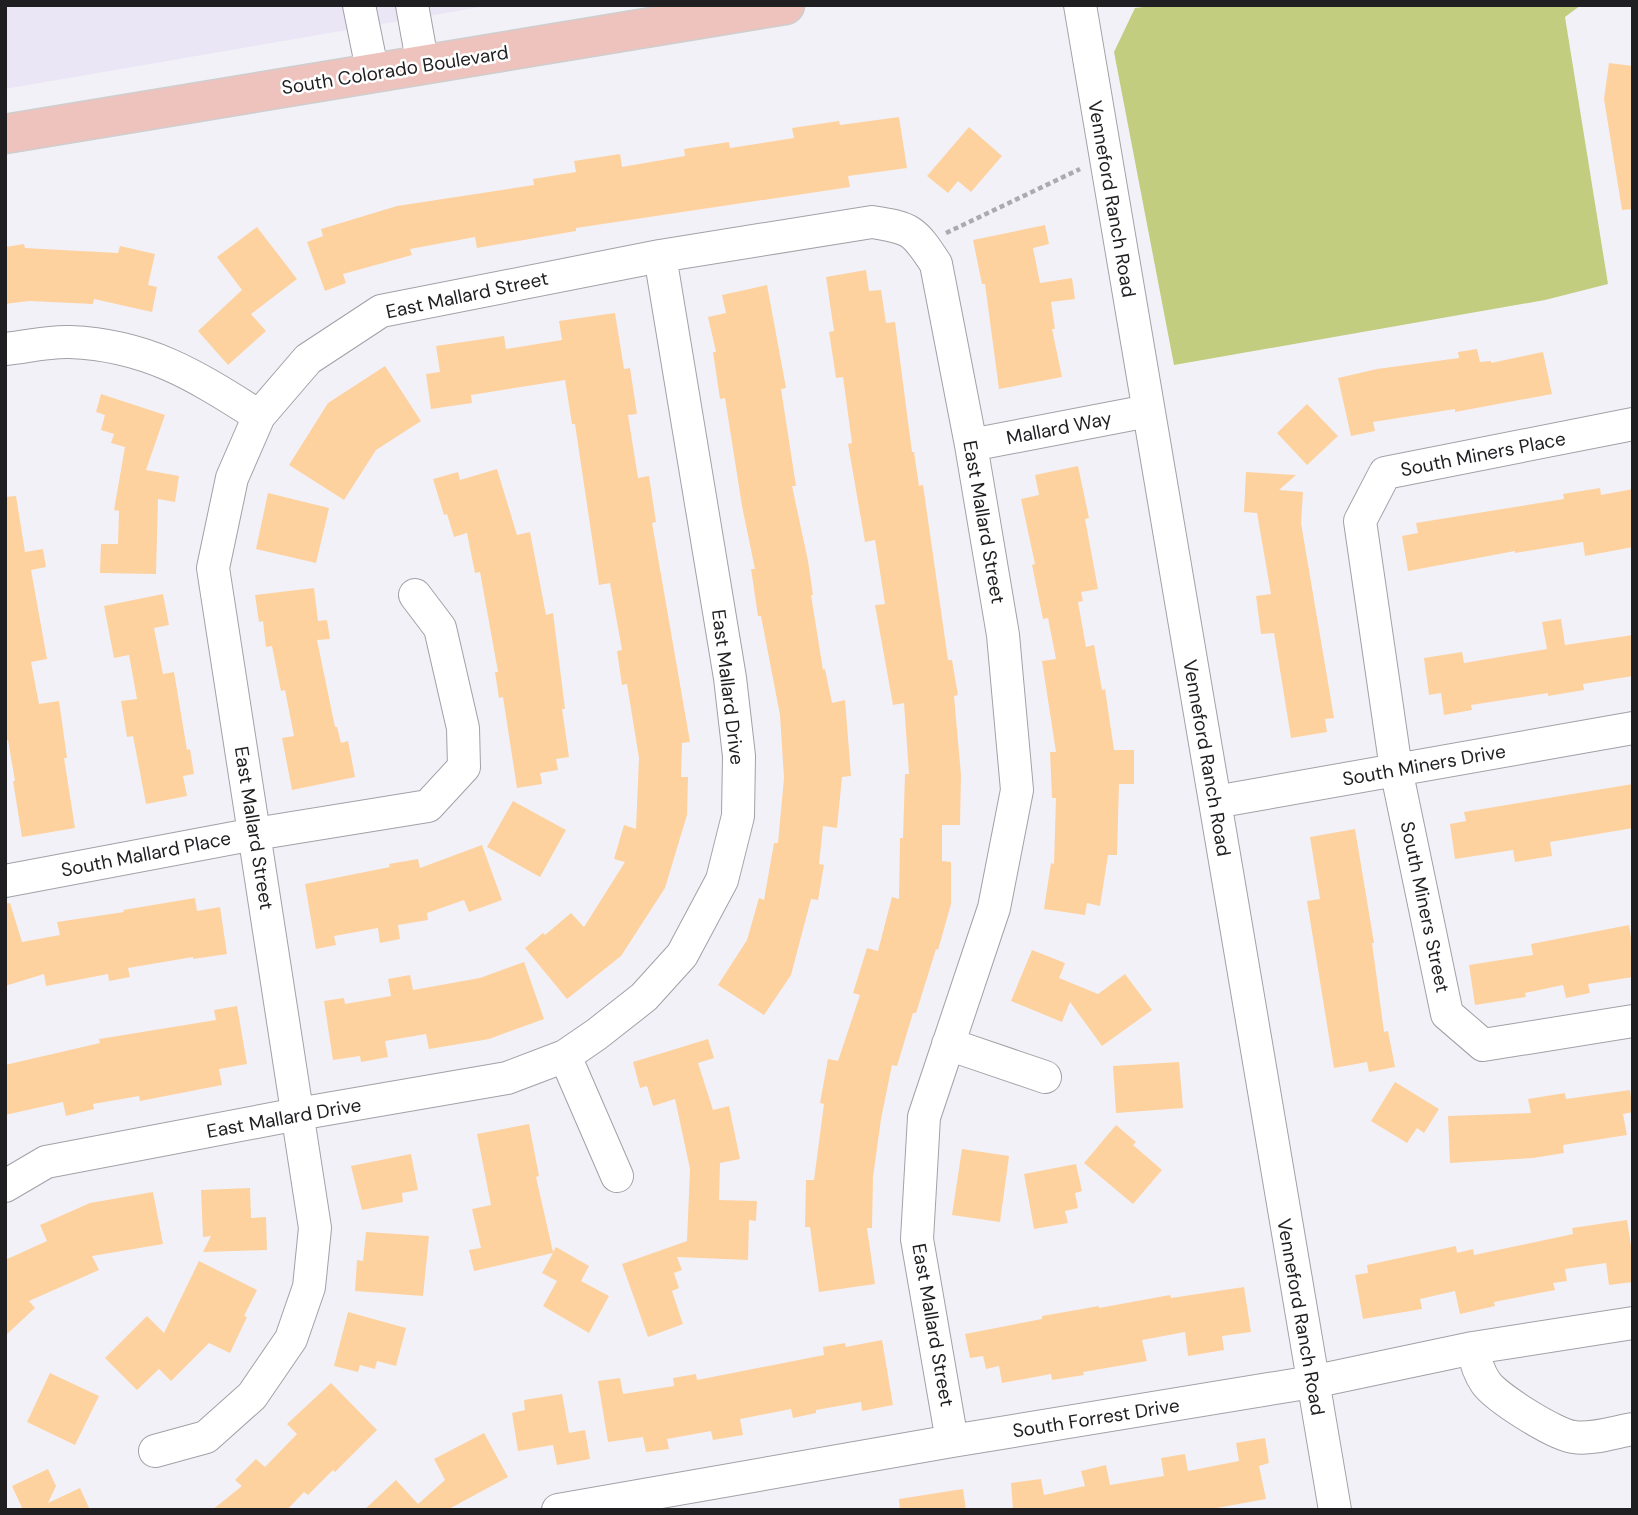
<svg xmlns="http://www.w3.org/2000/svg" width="1638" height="1515" font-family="'DM Sans',sans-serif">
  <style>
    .built { fill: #eae6f5 }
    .green { fill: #c2cd80 }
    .building { fill: #fdd29f }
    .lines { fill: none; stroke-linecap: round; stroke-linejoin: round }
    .minor-casing { stroke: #a2a1a7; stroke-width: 34 }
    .major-casing { stroke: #cecece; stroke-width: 41 }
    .path { stroke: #acaab0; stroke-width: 4.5; stroke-dasharray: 5 3.5; stroke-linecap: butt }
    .minor { stroke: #fff; stroke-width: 32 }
    .major { stroke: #efc3bd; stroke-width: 38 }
    .labels { text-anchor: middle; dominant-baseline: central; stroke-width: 5; stroke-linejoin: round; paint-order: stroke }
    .street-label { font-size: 19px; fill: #1f1e21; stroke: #fff }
  </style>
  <rect width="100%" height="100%" fill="#f3f1f8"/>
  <path class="built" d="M 5,5 L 492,5 L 5,89 Z"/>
  <path class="green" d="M 1161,5 L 1581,5 L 1565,17 L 1608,284 L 1545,300 L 1174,365 L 1114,52 L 1135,8 Z"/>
  <path class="building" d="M 1609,63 L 1633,66 L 1633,209 L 1622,210 L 1604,99 Z
    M 899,117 L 907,168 L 848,176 L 850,187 L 576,228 L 576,231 L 477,248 L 475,237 L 410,249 L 412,255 L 343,274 L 346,283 L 325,291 L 307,242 L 323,236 L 321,229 L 397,206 L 534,185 L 533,179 L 576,172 L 574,161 L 620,154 L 622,167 L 685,156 L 684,149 L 729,142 L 730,148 L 794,138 L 792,128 L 839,121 L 840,125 Z
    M 969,127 L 1002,156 L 971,192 L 958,181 L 948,193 L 927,176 Z
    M 1045,225 L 1049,244 L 1033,248 L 1040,283 L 1072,278 L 1075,299 L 1051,302 L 1055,329 L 1052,329 L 1062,377 L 999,389 L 985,284 L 982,284 L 973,240 Z
    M 257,227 L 297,279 L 251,314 L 266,331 L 228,365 L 198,331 L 242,290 L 217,257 Z
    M 24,244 L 25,248 L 118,253 L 120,246 L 155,254 L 148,285 L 157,287 L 152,312 L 94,299 L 93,304 L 29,301 L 5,304 L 5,247 Z
    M 866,270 L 869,291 L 881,290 L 886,323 L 895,322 L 912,452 L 914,452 L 919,486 L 923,485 L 948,660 L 952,660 L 958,695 L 954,696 L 961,775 L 960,825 L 942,825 L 942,861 L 951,862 L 951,904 L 938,950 L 936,949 L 916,1013 L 913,1013 L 897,1066 L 892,1065 L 881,1119 L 873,1177 L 872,1228 L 867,1228 L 875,1284 L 819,1292 L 810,1227 L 805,1227 L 806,1180 L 814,1180 L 824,1104 L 820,1103 L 828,1059 L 838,1061 L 860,995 L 853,993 L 867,948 L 878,951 L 892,897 L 899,899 L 900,838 L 903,838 L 905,774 L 909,774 L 904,703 L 893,705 L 875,605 L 885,604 L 875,540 L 865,542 L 848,444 L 852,443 L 843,377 L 836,378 L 829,332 L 834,331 L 826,277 Z
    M 767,285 L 786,388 L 781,389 L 796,486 L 792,486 L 808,561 L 813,595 L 811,595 L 823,670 L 825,669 L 832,703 L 845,700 L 851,776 L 842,777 L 837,828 L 823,826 L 819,864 L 824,865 L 818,900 L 811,899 L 791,975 L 764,1015 L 718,985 L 747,940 L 759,898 L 764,900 L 774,843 L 778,843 L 784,778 L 780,715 L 761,616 L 758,616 L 751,569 L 755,569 L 742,506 L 725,398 L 720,399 L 713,352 L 716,352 L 708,317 L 726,313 L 722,295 Z
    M 615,313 L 624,369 L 630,368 L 637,414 L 628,415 L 638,478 L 649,476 L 656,522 L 652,523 L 690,742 L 682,743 L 681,777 L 688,777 L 687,815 L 665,888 L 621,956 L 567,999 L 525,948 L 543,933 L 545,935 L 571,913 L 584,927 L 625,862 L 614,859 L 624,825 L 636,829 L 639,758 L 627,684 L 622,685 L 617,651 L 622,650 L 610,583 L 599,585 L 575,424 L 572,424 L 565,380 L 471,395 L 472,403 L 431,409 L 426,374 L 440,372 L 436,346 L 504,336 L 506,349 L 562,340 L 559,321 Z
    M 1477,349 L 1480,362 L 1491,361 L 1491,363 L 1543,352 L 1552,394 L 1455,412 L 1455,409 L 1373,422 L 1375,431 L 1351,436 L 1338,378 L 1377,369 L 1459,358 L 1458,352 Z
    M 385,366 L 421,421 L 376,450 L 344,500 L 289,465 L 328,403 Z
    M 101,394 L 165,415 L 146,470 L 179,476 L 175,502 L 158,499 L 156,574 L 100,573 L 101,544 L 118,544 L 119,511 L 114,510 L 125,447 L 111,443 L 114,434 L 101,430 L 105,415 L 96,412 Z
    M 1307,404 L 1338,436 L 1307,465 L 1277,433 Z
    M 1078,466 L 1089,518 L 1085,519 L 1098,589 L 1081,592 L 1083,601 L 1078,602 L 1086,647 L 1094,645 L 1102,690 L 1105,689 L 1114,750 L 1134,750 L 1134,784 L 1119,784 L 1117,855 L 1108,855 L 1100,906 L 1087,903 L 1085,915 L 1044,909 L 1051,863 L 1054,864 L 1056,798 L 1052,798 L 1050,752 L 1056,752 L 1042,661 L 1056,659 L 1048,618 L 1043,619 L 1032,565 L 1035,564 L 1021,499 L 1039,495 L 1035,475 Z
    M 497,469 L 517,535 L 530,532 L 546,615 L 553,613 L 565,709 L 562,709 L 569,757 L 556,759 L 558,770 L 540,773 L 542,784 L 517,788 L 503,697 L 499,698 L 495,672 L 498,672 L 480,572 L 475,573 L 467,533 L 454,537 L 447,514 L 444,515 L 433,479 L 458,472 L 460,480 Z
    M 1246,472 L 1296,475 L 1279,490 L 1303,492 L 1301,523 L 1334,718 L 1325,719 L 1327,732 L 1291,738 L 1274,633 L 1261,634 L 1256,596 L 1271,594 L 1257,513 L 1244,512 Z
    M 1600,488 L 1601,495 L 1633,489 L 1633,547 L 1585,556 L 1583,542 L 1515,553 L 1515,551 L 1408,571 L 1402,536 L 1418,533 L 1416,523 L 1564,499 L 1563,494 Z
    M 268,493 L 329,508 L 316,563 L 256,549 Z
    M 16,496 L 25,552 L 43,549 L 46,567 L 31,570 L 47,659 L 31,662 L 39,704 L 59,701 L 67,758 L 64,758 L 75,828 L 22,837 L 13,781 L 15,781 L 8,740 L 5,741 L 5,497 Z
    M 314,588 L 318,621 L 327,620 L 330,639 L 317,640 L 335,727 L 337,727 L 341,743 L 348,741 L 355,777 L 292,790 L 282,738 L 294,736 L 285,690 L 281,691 L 272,646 L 266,647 L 263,621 L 259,622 L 255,595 Z
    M 163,594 L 169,625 L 154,628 L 163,674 L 174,672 L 187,750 L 190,749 L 194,774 L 183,776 L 187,796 L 146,804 L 133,736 L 127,737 L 121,701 L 137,699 L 129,655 L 114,658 L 104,606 Z
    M 1561,619 L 1565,645 L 1633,635 L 1633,676 L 1583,684 L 1584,690 L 1548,696 L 1548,693 L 1471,705 L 1472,710 L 1444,715 L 1441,693 L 1429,695 L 1424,658 L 1462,652 L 1464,663 L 1547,649 L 1542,622 Z
    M 1633,784 L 1633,828 L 1550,842 L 1552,856 L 1515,862 L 1513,850 L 1455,859 L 1450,824 L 1466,821 L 1464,812 Z
    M 513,801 L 566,830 L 540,877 L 487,847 Z
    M 1355,829 L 1374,943 L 1372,943 L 1384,1032 L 1388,1031 L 1395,1067 L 1369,1072 L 1367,1062 L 1334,1068 L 1307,901 L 1320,899 L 1310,837 Z
    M 482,845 L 502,900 L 469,912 L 464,900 L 427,913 L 428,920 L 398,925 L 400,939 L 380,943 L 378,928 L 334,936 L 336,945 L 316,949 L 305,884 L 390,867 L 389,864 L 418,859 L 420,868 Z
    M 195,898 L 197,911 L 220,907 L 227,954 L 193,959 L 193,957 L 128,968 L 130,977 L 109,981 L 108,974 L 46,986 L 44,974 L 5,986 L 5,904 L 10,903 L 22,942 L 60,935 L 57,922 L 124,912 L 123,910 Z
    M 1629,925 L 1633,949 L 1633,977 L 1588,984 L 1590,993 L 1566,998 L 1563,985 L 1525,993 L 1526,997 L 1475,1005 L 1469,965 L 1533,955 L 1531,944 Z
    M 1032,950 L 1065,963 L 1059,978 L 1098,994 L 1125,974 L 1152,1010 L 1102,1046 L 1070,1002 L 1062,1022 L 1011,1001 Z
    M 524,962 L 544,1019 L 489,1039 L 429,1049 L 426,1034 L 385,1041 L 388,1057 L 361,1062 L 360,1056 L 333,1060 L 324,1001 L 344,998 L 345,1004 L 391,996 L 388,979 L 410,975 L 413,990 L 480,978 Z
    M 237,1006 L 247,1064 L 219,1069 L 222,1085 L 140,1101 L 139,1096 L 93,1104 L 94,1109 L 66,1116 L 63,1102 L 5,1115 L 5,1065 L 100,1043 L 99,1039 L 216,1020 L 214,1010 Z
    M 708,1039 L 714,1058 L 698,1063 L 713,1110 L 729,1106 L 740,1159 L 720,1163 L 719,1200 L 757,1201 L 756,1221 L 749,1220 L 748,1260 L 677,1257 L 682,1270 L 674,1273 L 679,1288 L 672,1291 L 683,1324 L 648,1337 L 622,1264 L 687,1241 L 690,1169 L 675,1099 L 653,1106 L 647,1086 L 640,1088 L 633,1062 Z
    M 1179,1062 L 1183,1108 L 1116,1113 L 1113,1066 Z
    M 1395,1082 L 1439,1109 L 1424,1133 L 1417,1128 L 1407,1143 L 1371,1121 Z
    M 1630,1090 L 1633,1112 L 1623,1114 L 1627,1135 L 1563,1145 L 1564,1153 L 1533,1158 L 1450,1163 L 1448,1116 L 1531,1113 L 1528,1099 L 1565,1093 L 1566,1099 Z
    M 529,1124 L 539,1176 L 536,1177 L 553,1252 L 556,1247 L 589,1266 L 581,1281 L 609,1296 L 589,1333 L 543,1306 L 557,1281 L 542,1273 L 553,1253 L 474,1271 L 469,1250 L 481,1248 L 472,1209 L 491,1205 L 477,1134 Z
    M 1116,1125 L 1136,1142 L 1133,1145 L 1162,1170 L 1133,1204 L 1084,1163 Z
    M 962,1149 L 1009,1156 L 1000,1222 L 952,1215 Z
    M 411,1154 L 418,1190 L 402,1193 L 403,1202 L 362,1210 L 351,1166 Z
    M 1076,1164 L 1082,1191 L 1075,1193 L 1078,1208 L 1065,1211 L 1068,1223 L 1034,1229 L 1024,1174 Z
    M 250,1188 L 251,1218 L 266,1217 L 267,1250 L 203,1252 L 211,1236 L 203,1237 L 201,1190 Z
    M 153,1192 L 163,1244 L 92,1256 L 99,1270 L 29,1301 L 35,1308 L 5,1336 L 5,1260 L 47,1241 L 40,1225 L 90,1203 Z
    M 1627,1220 L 1633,1259 L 1633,1282 L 1609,1285 L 1606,1263 L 1565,1269 L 1567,1281 L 1553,1283 L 1555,1290 L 1494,1302 L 1495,1306 L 1460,1314 L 1455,1291 L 1420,1299 L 1422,1309 L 1363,1319 L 1355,1275 L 1368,1273 L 1367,1265 L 1456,1246 L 1457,1253 L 1473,1249 L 1474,1255 L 1573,1234 L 1572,1228 Z
    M 366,1232 L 429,1236 L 423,1296 L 355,1291 L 357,1260 L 363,1261 Z
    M 199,1261 L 257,1290 L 244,1316 L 247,1317 L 230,1353 L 209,1343 L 171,1381 L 159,1369 L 137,1390 L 105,1358 L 147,1316 L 164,1333 Z
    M 1244,1287 L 1251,1332 L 1222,1336 L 1224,1350 L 1188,1356 L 1185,1332 L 1142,1340 L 1147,1361 L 1083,1372 L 1084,1375 L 1052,1380 L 1051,1374 L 1002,1383 L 999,1366 L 986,1369 L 983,1356 L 970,1358 L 965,1334 L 1042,1319 L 1042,1316 L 1099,1306 L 1099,1308 L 1170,1295 L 1171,1298 Z
    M 348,1312 L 406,1328 L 396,1366 L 377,1361 L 375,1369 L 360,1365 L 358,1372 L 334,1366 Z
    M 882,1340 L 893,1405 L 862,1411 L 861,1402 L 816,1410 L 816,1413 L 793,1418 L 791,1409 L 740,1419 L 743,1435 L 713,1440 L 711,1431 L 667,1439 L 669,1449 L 646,1452 L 643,1437 L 608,1442 L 598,1381 L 620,1378 L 623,1394 L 674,1386 L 673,1378 L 696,1374 L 697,1380 L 824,1355 L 823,1347 L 845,1343 L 846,1347 Z
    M 50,1373 L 99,1396 L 75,1445 L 27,1422 Z
    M 331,1383 L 377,1430 L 335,1472 L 333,1470 L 308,1495 L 304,1492 L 287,1510 L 212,1510 L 242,1486 L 235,1480 L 256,1459 L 265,1467 L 297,1434 L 287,1424 Z
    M 562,1394 L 569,1433 L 585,1430 L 590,1459 L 557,1465 L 553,1445 L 518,1451 L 512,1413 L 525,1410 L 524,1400 Z
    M 484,1433 L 508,1477 L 447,1510 L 364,1510 L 396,1480 L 418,1504 L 445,1480 L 434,1459 Z
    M 1265,1438 L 1269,1463 L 1259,1466 L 1266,1499 L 1206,1510 L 1013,1510 L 1011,1483 L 1041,1479 L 1044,1495 L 1085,1486 L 1081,1471 L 1106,1465 L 1110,1485 L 1164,1476 L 1161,1458 L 1185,1454 L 1188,1471 L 1239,1461 L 1236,1443 Z
    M 48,1469 L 56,1486 L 48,1503 L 80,1488 L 90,1510 L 23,1510 L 12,1486 Z
    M 963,1489 L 966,1510 L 900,1510 L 899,1499 Z"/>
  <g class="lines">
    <g class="minor-casing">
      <path id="minor" d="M 359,5 L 373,74
        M 412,5 L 423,66
        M 1080,5 L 1335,1510
        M 5,349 C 26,347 49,341 70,342 C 148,345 196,376 259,416
        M 1633,424 L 1385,473 L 1360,521 L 1396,769 L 1447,1014 L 1483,1045 L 1633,1021
        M 971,445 L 1148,411
        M 1215,802 L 1633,728
        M 5,881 L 255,834 L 428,806 L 464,767 L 463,728 L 440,628 L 415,595
        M 948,1044 L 1045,1077
        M 565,1056 L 617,1176
        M 5,1186 L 46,1162 L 298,1114 L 507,1078 L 565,1056 L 597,1034 L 644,997 L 682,955 L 722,880 L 738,816 L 739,756 L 730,678 L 660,256
        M 1473,1348 C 1475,1360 1479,1373 1486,1383 C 1497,1398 1555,1435 1574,1437 C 1591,1440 1615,1432 1633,1429
        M 155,1451 L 206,1437 L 252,1396 L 291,1339 L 309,1287 L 315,1228 L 213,568 L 232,478 L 259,416 L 308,359 L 381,311 L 660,256 L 872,222 C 911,228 914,230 936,264 L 971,445 L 1003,635 L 1017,790 L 994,908 L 924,1117 L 917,1239 L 952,1441
        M 558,1510 L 952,1441 L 1312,1382 L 1473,1348 L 1633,1323"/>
    </g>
    <g class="major-casing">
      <path id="major" d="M 5,134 L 785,5"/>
    </g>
    <path class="path" d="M 946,233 L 1080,169"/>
    <use href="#minor" class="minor"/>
    <use href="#major" class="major"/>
  </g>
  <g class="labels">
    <g class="street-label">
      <text transform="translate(395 70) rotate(-9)">South Colorado Boulevard</text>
      <text transform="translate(1112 199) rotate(80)">Venneford Ranch Road</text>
      <text transform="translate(467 295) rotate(-12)">East Mallard Street</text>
      <text transform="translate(1059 428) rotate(-11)">Mallard Way</text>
      <text transform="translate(1483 454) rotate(-11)">South Miners Place</text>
      <text transform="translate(984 522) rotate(80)">East Mallard Street</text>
      <text transform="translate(728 687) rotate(83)">East Mallard Drive</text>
      <text transform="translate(1207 758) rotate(80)">Venneford Ranch Road</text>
      <text transform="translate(1424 765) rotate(-10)">South Miners Drive</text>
      <text transform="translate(254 828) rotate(81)">East Mallard Street</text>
      <text transform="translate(146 854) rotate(-11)">South Mallard Place</text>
      <text transform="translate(1425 907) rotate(78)">South Miners Street</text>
      <text transform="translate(284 1118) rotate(-10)">East Mallard Drive</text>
      <text transform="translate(1301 1317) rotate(80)">Venneford Ranch Road</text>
      <text transform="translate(933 1325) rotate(80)">East Mallard Street</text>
      <text transform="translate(1096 1418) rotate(-9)">South Forrest Drive</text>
    </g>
  </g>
  <rect width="1638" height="1515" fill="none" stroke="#1f1e21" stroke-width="14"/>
</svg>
